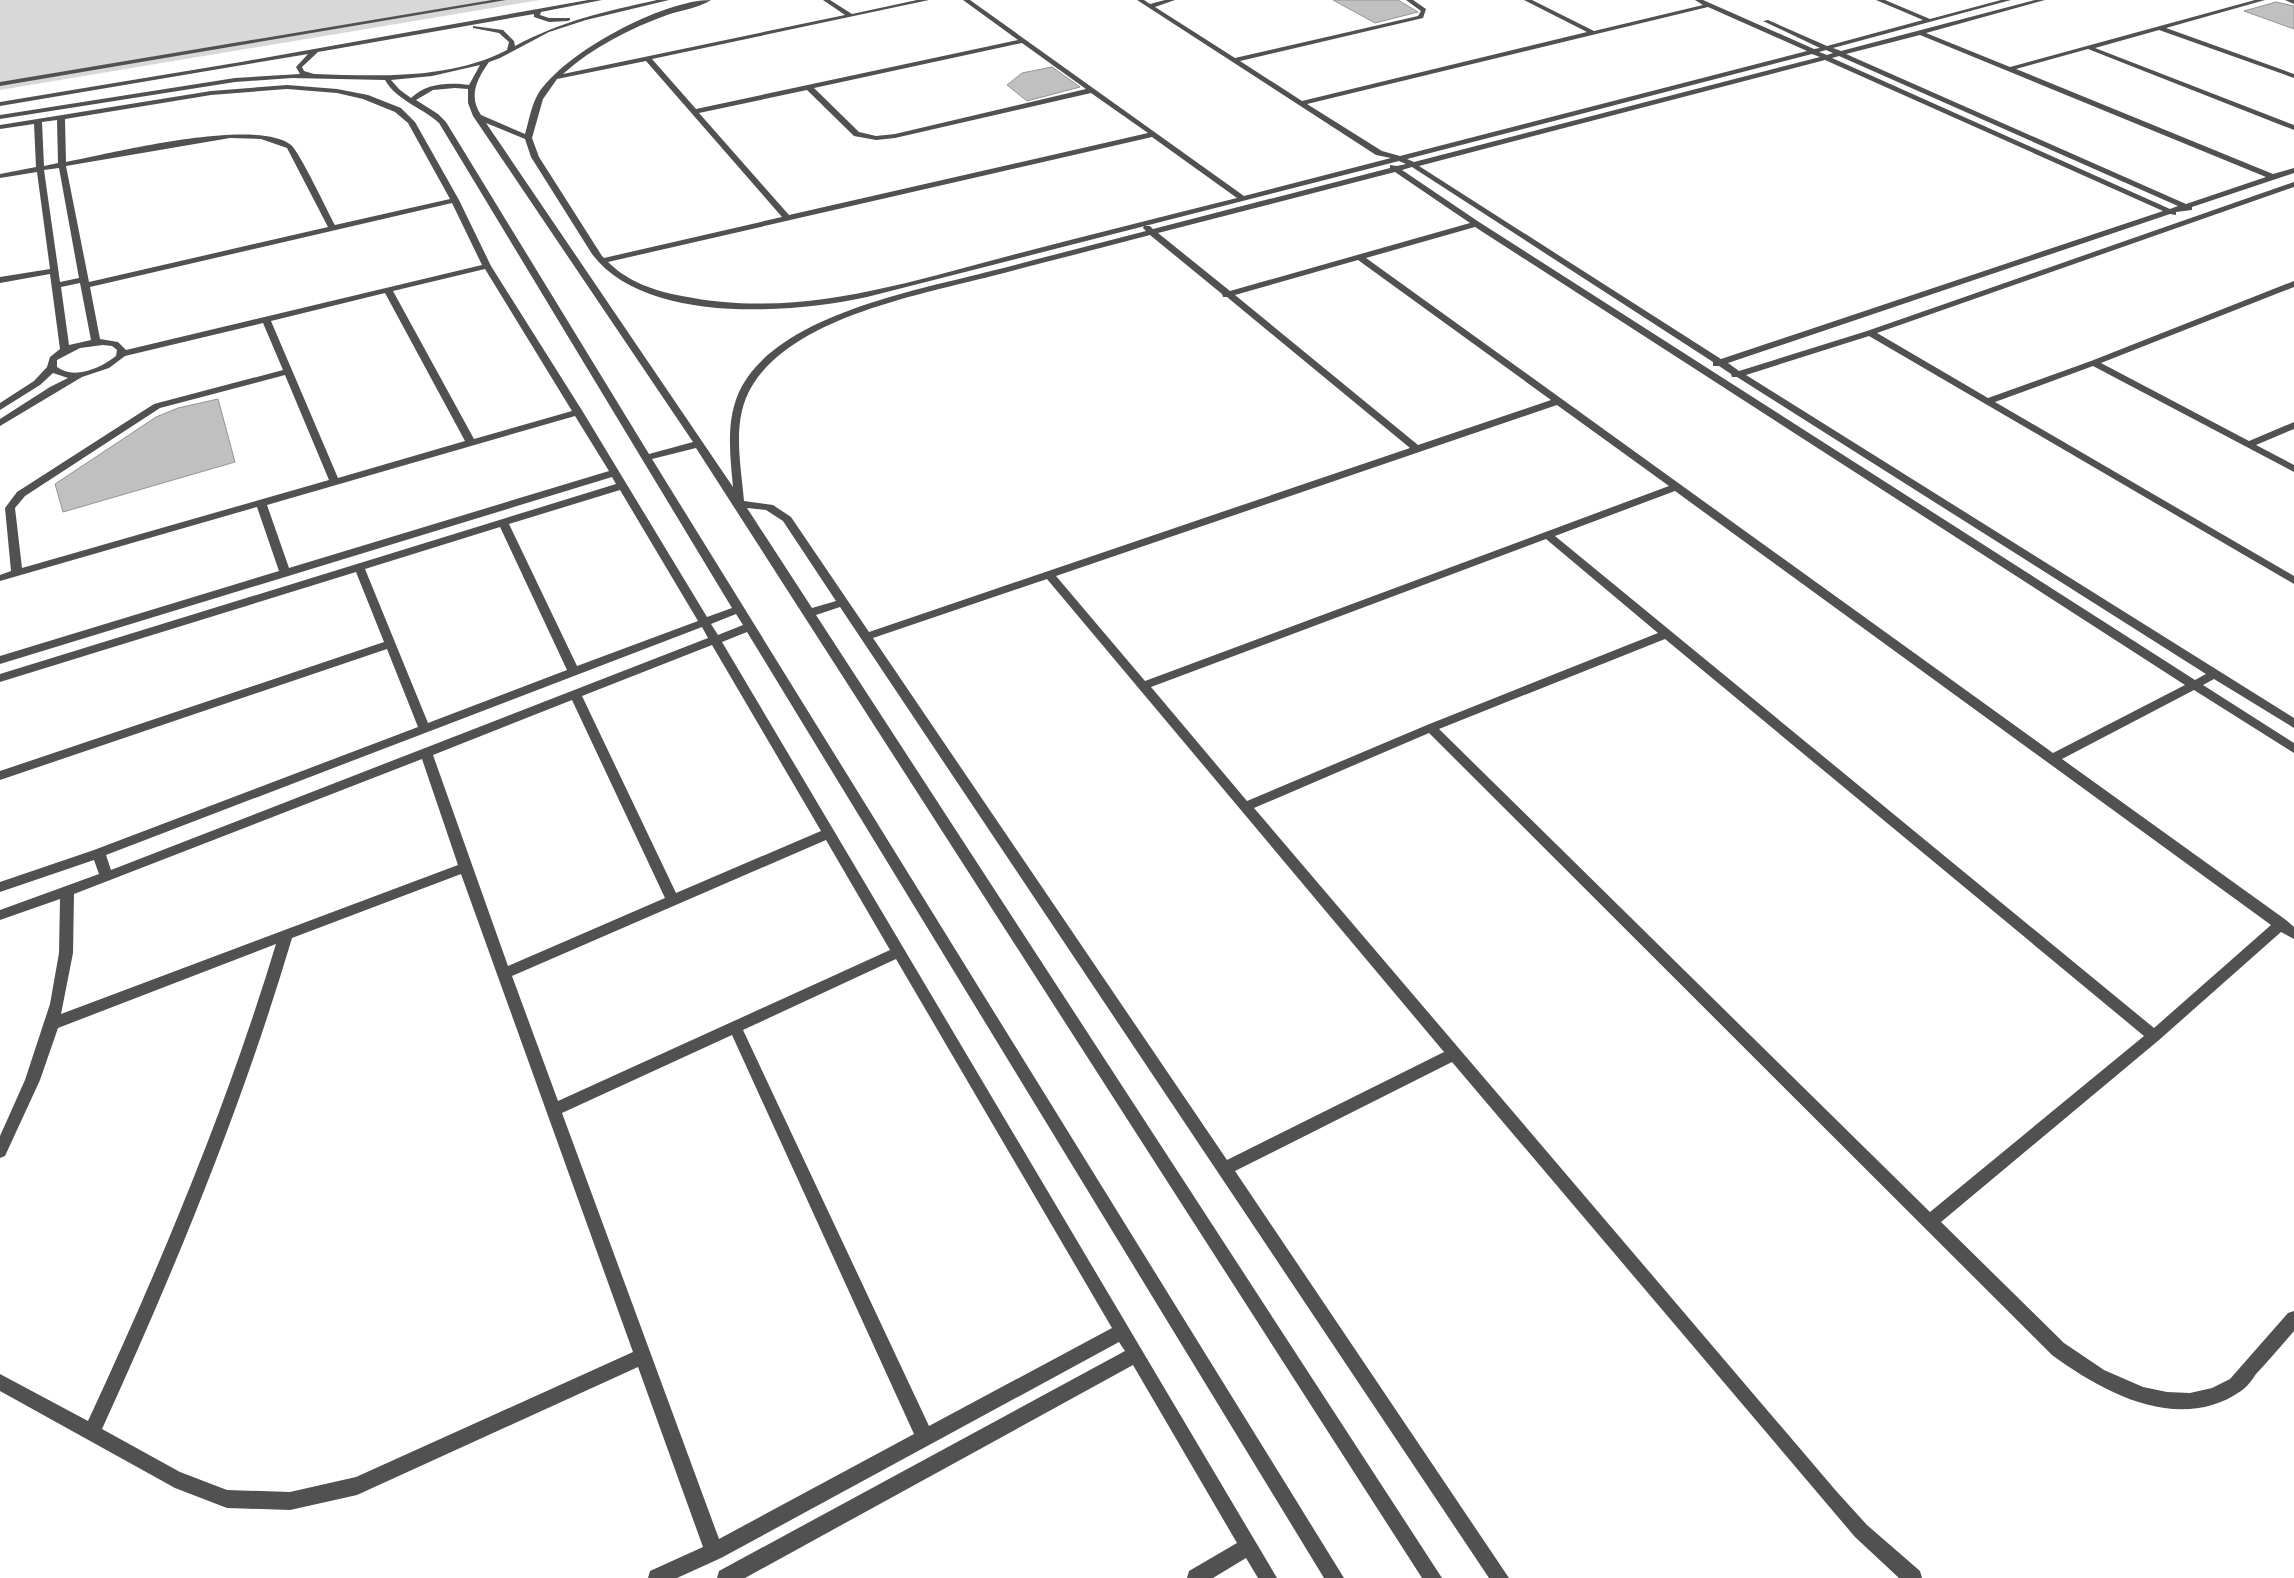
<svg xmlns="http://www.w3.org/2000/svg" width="2294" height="1578" font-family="Rubik,sans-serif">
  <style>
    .green { fill: #d8d8d8 }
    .building { fill: #c0c0c0; stroke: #959595 }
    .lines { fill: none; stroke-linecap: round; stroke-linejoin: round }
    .minor { fill: #515151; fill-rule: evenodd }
  </style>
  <rect width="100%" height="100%" fill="#fff"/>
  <path class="green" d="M 0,0 L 540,0 L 0,90 Z"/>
  <path class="building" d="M 1333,0 L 1398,0 L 1418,12 L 1375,23 Z
    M 2276,2 L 2294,6 L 2294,29 L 2244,11 Z
    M 1052,67 L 1080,87 L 1027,101 L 1007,85 L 1022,73 Z
    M 218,399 L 235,462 L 63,512 L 55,484 L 156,417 L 178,408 Z"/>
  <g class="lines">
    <path class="minor" d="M 492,0 L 506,0 L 0,86 L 0,82 Z
      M 588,0 L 602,0 L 541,12 L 540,15 L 549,18 L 570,18 L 570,20 L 568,21 L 549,22 L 534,17 L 534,14 L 318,52 L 302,67 L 304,71 L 314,74 C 378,76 449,80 507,50 L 509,42 L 499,33 L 473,28 L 473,26 L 503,30 L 514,41 L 515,46 C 564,20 604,12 657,0 L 669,0 L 586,20 L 549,32 L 500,58 L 489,62 C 477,79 468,96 481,115 L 525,134 C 529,121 531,106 538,94 C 564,53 662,0 711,0 C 699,8 681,10 667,15 C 629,29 593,47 563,74 L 845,15 L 823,0 L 830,0 L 852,14 L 917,0 L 929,0 L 652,59 L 696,109 L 1018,40 L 963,0 L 970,0 L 1244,196 L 1391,158 L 1376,155 L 1137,0 L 1144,0 L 1150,4 L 1165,0 L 1175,0 L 1155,7 L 1235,58 L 1418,16 L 1421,11 L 1406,0 L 1413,0 L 1426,9 L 1423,18 L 1240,61 L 1302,101 L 1587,32 L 1524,0 L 1532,0 L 1594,31 L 1703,5 L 1695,0 L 1703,0 L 1814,49 L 1820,48 L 1763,21 L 1768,20 L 1827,46 L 1923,20 L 1876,0 L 1885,0 L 1930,19 L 2001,0 L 2011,0 L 1833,48 L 1841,51 L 2035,0 L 2045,0 L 1926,33 L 2010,67 L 2255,0 L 2265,0 L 2166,28 L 2294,74 L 2294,78 L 2159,30 L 2095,48 L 2294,125 L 2294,130 L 2088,49 L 2016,69 L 2273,174 L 2294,168 L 2294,173 L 2192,207 L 2192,210 L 2176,212 L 2176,215 L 2170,214 L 1728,363 L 1739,371 L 1867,331 L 2294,182 L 2294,187 L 1877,333 L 1988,398 L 2091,361 L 2294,281 L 2294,287 L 2101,363 L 2249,441 L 2294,422 L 2294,429 L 2256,445 L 2294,465 L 2294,472 L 2093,366 L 1995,402 L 2294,576 L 2294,584 L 1869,336 L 1746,375 L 2294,718 L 2294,728 L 2214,679 L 2203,685 L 2294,743 L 2294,753 L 2194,690 L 2062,759 L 2286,920 L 2294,927 L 2294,939 L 2281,932 L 2159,1040 L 1941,1222 L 2064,1343 L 2104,1370 L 2143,1387 L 2167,1392 L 2190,1393 L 2212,1388 L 2230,1379 L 2288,1313 L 2294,1311 L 2294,1331 C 2281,1346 2269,1360 2256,1374 C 2252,1380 2247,1387 2241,1391 C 2179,1434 2104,1393 2052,1355 L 1429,733 L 1254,808 L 1837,1492 L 1867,1525 L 1920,1571 L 1922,1578 L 1899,1578 L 1855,1537 L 1452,1062 L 1235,1171 L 1509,1578 L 1489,1578 L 840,607 L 816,615 L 1442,1578 L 1422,1578 L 696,448 L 652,459 L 1344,1578 L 1324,1578 L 747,632 L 722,642 L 1277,1578 L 1258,1578 L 1246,1558 L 1213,1578 L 1187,1578 L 1189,1571 L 1237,1543 L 1133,1365 L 745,1578 L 717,1578 L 719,1571 L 1125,1351 L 1119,1342 L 721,1558 L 677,1578 L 648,1578 L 650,1571 L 703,1547 L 638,1367 L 357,1495 L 290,1510 L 227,1508 L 175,1488 L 0,1391 L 0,1374 L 88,1421 C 160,1266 226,1109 276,944 L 58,1028 L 40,1080 L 5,1156 L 0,1158 L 0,1136 L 25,1080 L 50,1004 L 59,953 L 60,899 L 0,920 L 0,910 L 99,874 L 94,860 L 0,892 L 0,882 L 94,850 L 418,727 L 387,649 L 0,780 L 0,771 L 384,642 L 356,572 L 0,682 L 0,674 L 616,484 L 612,477 L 0,664 L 0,656 L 279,571 L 257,507 L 0,581 L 0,575 L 11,571 L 5,508 L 17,492 L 154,404 L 283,370 L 263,323 L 125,356 L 109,368 L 82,377 L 0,426 L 0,419 L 50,387 L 68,378 L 53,373 L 40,385 L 0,410 L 0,403 L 34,381 L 47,367 L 50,357 L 60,349 L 50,274 L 0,283 L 0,277 L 50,269 L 37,172 L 0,178 L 0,174 L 36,167 L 34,124 L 0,129 L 0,125 L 211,91 L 287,85 L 337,89 L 368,95 L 401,108 L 415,122 L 459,200 L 491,266 L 583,412 L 707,617 L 732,608 L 439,123 C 422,107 397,101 385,80 L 292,78 L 235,82 L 0,119 L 0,115 L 235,78 L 300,74 L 296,67 L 308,54 L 0,106 L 0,102 L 241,62 ZM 1708,7 L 1807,51 L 1400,156 L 1382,151 L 1307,104 ZM 1920,35 L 2266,177 L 2186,204 L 1846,54 ZM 1022,43 L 1086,89 L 895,134 L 876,136 L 859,132 L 814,88 ZM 1826,50 L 1833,53 L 1827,55 L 1819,52 ZM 1812,54 L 1820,57 L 1414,162 L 1407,159 ZM 1839,56 L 2178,206 L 2170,209 L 1832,58 ZM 1825,60 L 2163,211 L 1721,359 L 1419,166 ZM 646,61 L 782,217 L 604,258 L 602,256 L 539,157 L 532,138 L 543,99 L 557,79 ZM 480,65 L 469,85 C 449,82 426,83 411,98 L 400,90 L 391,80 L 432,76 ZM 455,88 L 468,89 L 468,103 L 473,116 L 693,442 L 649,454 L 446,122 L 438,114 L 416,100 L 433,90 ZM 287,89 L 337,93 L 363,99 L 395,112 L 408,123 L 450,199 L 335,225 C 328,212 299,151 291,145 C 254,117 113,153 66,162 L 65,119 L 211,95 ZM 807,90 L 854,136 L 876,140 L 895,138 L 1091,93 L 1148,133 L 789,215 L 699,113 ZM 57,120 L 58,163 L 44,166 L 42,122 ZM 486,123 L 525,139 L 531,157 L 592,254 C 644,324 790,314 867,297 L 1399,161 L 1406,164 L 1397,166 L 1390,165 L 1390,168 L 1153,229 L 1150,226 L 1144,226 L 1143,228 L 1146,231 C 1094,244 1043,258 991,271 C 918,290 782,314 742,386 C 725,417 730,453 733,487 ZM 1152,137 L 1237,198 C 1165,216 1092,234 1020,253 C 907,282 800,320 682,296 C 655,291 628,282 608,262 ZM 230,138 L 261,139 L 287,148 L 328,227 L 89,282 L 66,166 ZM 1412,167 L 1713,362 L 1713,366 L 1719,366 L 1731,374 L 1732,377 L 1737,377 L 2206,674 L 2195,680 L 1479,222 L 1402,170 ZM 59,168 L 79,278 L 60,282 L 44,170 ZM 1395,172 L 1470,223 L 1230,291 L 1158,233 ZM 452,203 L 482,265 L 126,350 L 118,342 L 100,339 L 90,287 ZM 1475,227 L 2185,685 L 2053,753 L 1366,258 ZM 1150,235 L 1222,294 L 1223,297 L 1227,297 L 1410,448 L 869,632 L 791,517 L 773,505 L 744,501 C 741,464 731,420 752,386 C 794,317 919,295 992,276 C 1045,262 1098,249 1150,235 ZM 1358,260 L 1551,400 L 1418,445 L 1235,295 ZM 485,269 L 572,411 L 474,439 L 393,291 ZM 80,283 L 91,340 L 69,345 L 61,287 ZM 385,293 L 465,441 L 338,478 L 271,321 ZM 103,345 L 112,346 L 117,350 L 116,356 C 101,368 74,380 57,367 L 57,360 L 80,348 ZM 285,375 L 329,480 L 22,568 L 15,508 L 25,496 L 160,408 ZM 1557,405 L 1669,486 L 1145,681 L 1056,576 ZM 575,416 L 609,471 L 289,568 L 267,505 ZM 620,490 L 698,621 L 577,666 L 509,524 ZM 1675,491 L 2271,925 L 2154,1028 L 1555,536 ZM 747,508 L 766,510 L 783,521 L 836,601 L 812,608 ZM 500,527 L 567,670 L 428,723 L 365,569 ZM 1546,539 L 1658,633 L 1427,725 L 1247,801 L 1151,687 ZM 1047,579 L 1444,1052 L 1227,1160 L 873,638 ZM 736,614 L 743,625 L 718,635 L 711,624 ZM 702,627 L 708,638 L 111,870 L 106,855 ZM 1665,639 L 2144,1036 L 1930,1212 L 1439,729 ZM 712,645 L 821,831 L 676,893 L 582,696 ZM 572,700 L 665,898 L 508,966 L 433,755 ZM 422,759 L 458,865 L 61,1014 L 73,953 L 74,894 ZM 826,840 L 890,950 L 558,1101 L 512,976 ZM 461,874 L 633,1352 L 356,1477 L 290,1492 L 227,1490 L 180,1472 L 102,1429 C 175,1269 242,1107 292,938 ZM 896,959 L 1112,1328 L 929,1426 L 743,1030 ZM 732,1035 L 914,1434 L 719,1539 L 562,1113 Z
      M 2285,0 L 2294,0 L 2294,4 Z"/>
  </g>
</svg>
